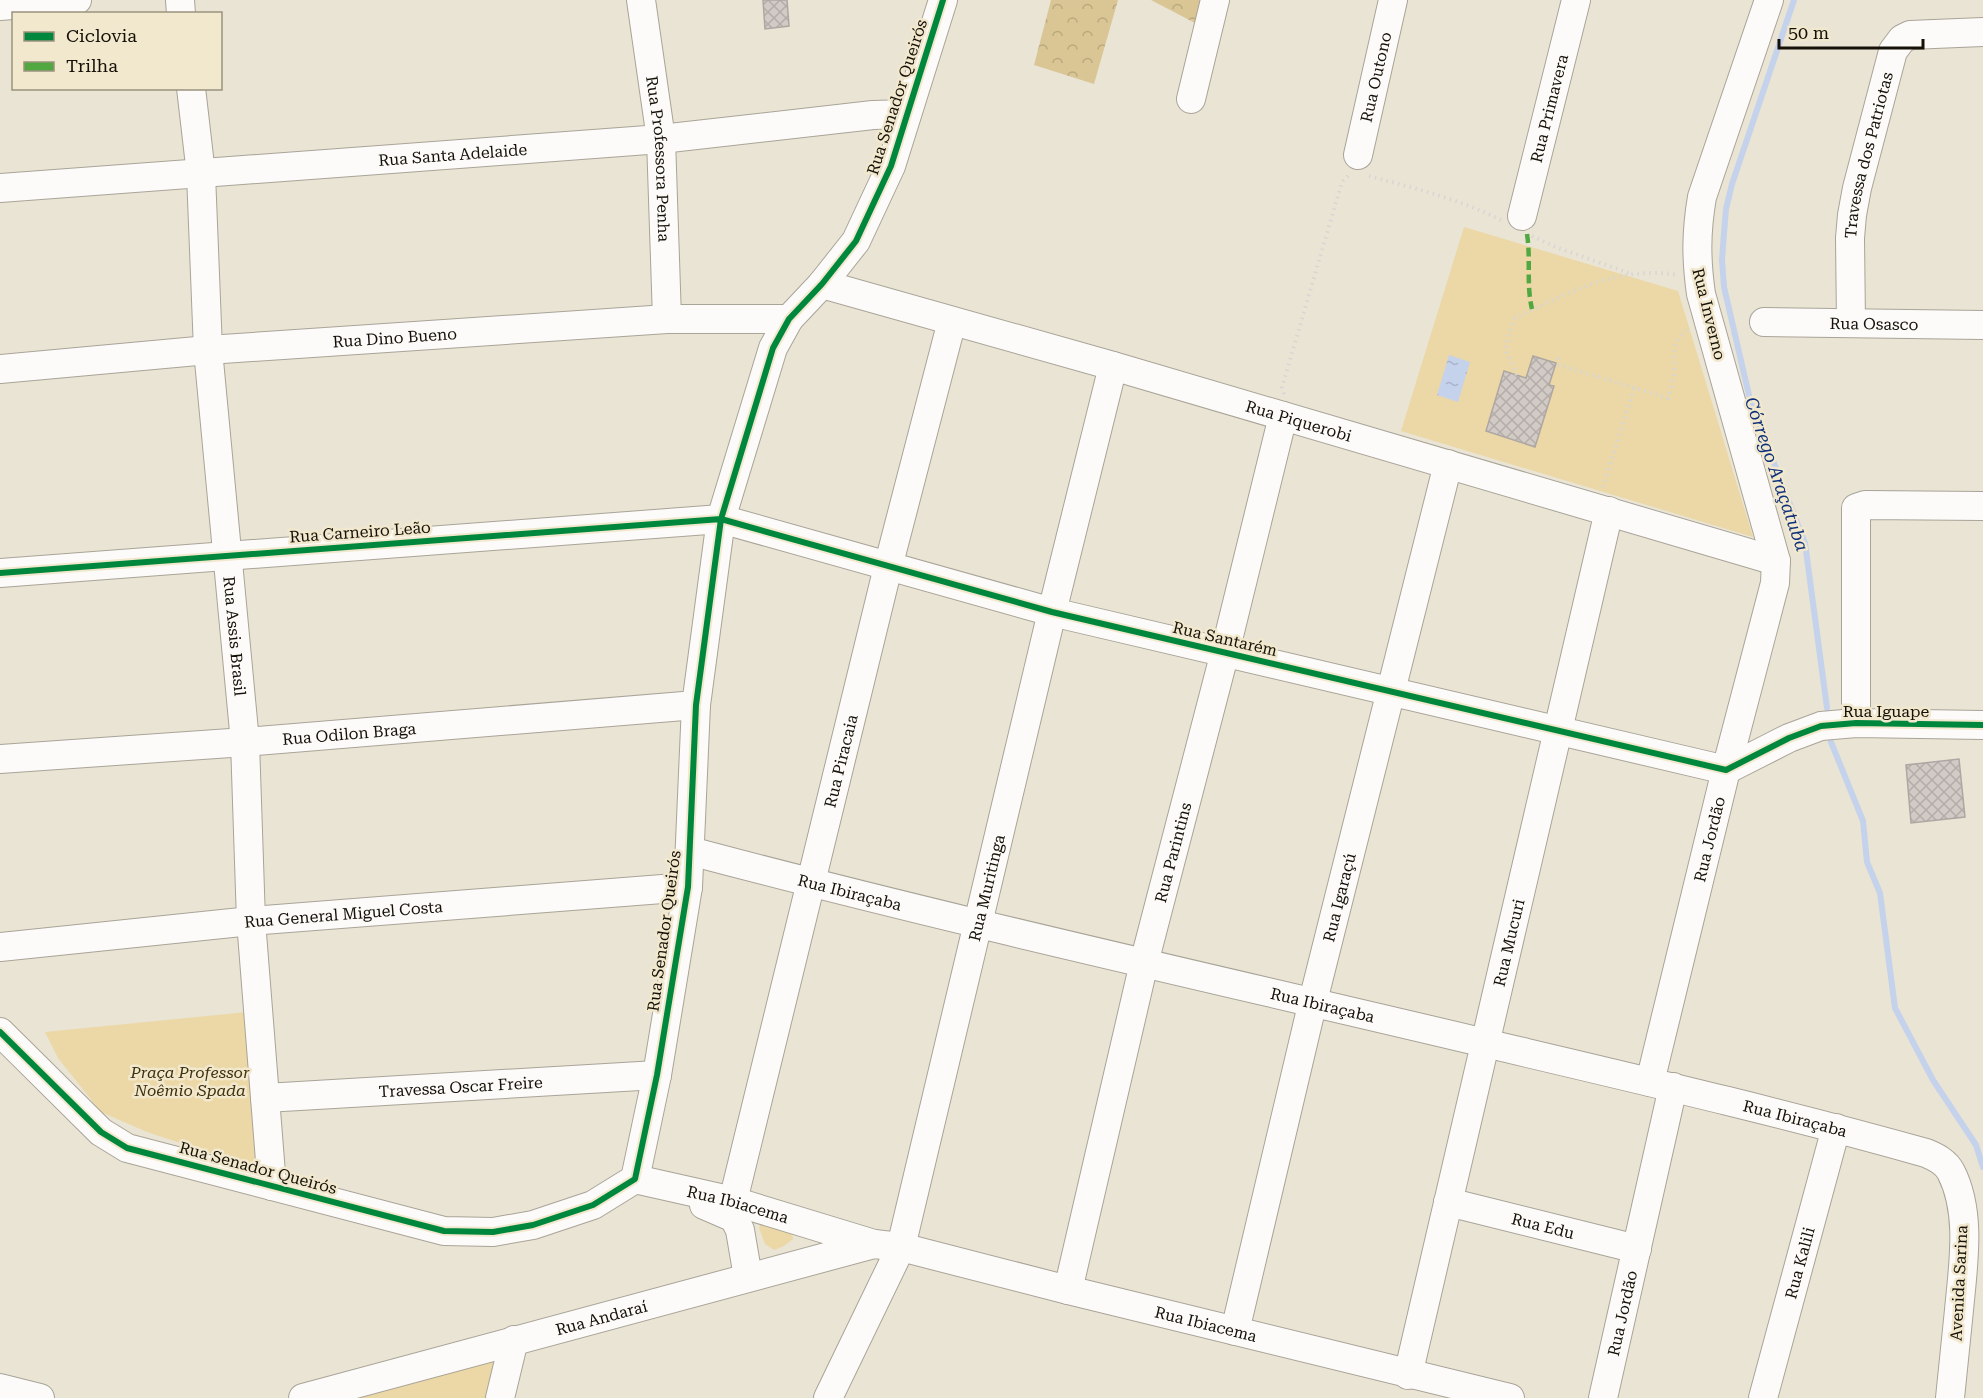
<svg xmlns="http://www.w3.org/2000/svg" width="1983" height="1398" font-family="'Roboto Serif',serif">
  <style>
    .forest { fill: url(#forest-crowns) }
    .park { fill: #ebd8a6 }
    .water { fill: url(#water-ripples) }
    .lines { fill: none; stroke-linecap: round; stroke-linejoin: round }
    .stream { stroke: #c5d2eb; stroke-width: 6 }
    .building { fill: url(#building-cross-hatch); stroke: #aea6a2; stroke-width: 1.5 }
    .minor-casing { stroke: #a9a498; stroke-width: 30 }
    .path { stroke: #d8d6d2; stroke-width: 4; stroke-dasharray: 1.5 4.5; stroke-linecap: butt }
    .minor { stroke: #fcfbf9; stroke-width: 28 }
    .quiet { stroke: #51a841; stroke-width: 4.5; stroke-dasharray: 9 4.5; stroke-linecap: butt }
    .cycleway-casing { stroke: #f2e8cd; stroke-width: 10 }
    .cycleway { stroke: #00873e; stroke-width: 6 }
    .labels { text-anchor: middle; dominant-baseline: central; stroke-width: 5; stroke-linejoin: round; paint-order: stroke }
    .street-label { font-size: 16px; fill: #151108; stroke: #f2e8cd }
    .park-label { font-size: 16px; font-style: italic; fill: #3e310e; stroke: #f2e8cd }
    .water-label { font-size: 18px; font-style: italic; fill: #0f317c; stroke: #f2e8cd }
  </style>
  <defs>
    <pattern id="forest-crowns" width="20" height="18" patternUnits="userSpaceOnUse" patternTransform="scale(1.5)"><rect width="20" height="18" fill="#d9c694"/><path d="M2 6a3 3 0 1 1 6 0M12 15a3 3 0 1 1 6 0" fill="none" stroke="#b9a97e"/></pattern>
    <pattern id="water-ripples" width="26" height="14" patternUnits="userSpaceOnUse" patternTransform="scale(1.5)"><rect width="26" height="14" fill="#c5d2eb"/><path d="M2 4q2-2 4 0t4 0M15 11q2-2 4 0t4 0" fill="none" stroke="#a8b3c8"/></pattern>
    <pattern id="building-cross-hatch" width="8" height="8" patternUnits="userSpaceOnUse" patternTransform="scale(1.5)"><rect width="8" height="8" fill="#d2cac5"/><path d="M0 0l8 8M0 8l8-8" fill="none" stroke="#b3aca8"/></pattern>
  </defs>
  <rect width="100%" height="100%" fill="#eae4d5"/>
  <path class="forest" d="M 1051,0 L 1118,0 L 1094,84 L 1034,65 Z
    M 1151,0 L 1201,0 L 1195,23 Z"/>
  <path class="park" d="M 1464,227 L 1678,291 L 1753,537 L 1401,431 Z
    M 247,1012 L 261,1170 L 147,1132 L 101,1112 L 58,1058 L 45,1032 Z
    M 762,1220 L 791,1228 L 793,1239 L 784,1246 L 774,1250 L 765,1244 L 759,1228 Z
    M 501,1354 L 489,1398 L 328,1398 Z"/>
  <path class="water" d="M 1449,355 L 1470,362 L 1458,402 L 1437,395 Z"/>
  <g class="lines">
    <path class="stream" d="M 1794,0 L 1732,184 L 1726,209 L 1724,233 L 1722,260 L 1724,287 L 1751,404 L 1805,543 L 1827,708
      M 1831,742 L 1863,821 L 1867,862 L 1880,893 L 1895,1008 L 1933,1080 L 1976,1145 L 1983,1167"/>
  </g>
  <path class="building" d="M 763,0 L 787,0 L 789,26 L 765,29 Z
    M 1533,356 L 1556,363 L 1549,385 L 1554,386 L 1535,447 L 1486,431 L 1504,371 L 1526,378 Z
    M 1959,759 L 1965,817 L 1911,823 L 1906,765 Z"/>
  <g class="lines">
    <g class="minor-casing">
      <g id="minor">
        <path d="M 180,0 L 181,14"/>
        <path id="s1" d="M 641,0 L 661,139 L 667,319"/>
        <path d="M 0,6 L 77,0"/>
        <path id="s2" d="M 191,88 L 201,174 L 208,350 L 245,742 L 251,921 L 272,1186"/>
        <path d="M 1191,99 L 1215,0"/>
        <path id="s3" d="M 1358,155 L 1393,0"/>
        <path id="s4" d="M 0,188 L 661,139 L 873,115 L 906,114"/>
        <path id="s5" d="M 1522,216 L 1576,0"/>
        <path id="s6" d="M 822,284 L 1113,366 L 1776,561"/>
        <path id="s7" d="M 1764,322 L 1983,325"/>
        <path id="s8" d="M 1851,323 L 1850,238 L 1852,215 L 1857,188 L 1893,51 L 1902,39 L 1910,35 L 1983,32"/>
        <path id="s9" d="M 0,369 L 208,350 L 667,319 L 789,319"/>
        <path d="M 0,573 L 721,519 L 1052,612 L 1726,770 L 1789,738 L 1821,726 L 1856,723 L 1983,725"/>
        <path d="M 1856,723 L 1856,508 L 1865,505 L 1983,506"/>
        <path id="s10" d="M 0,759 L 245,742 L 696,705"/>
        <path id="s11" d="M 690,851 C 953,921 1220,980 1485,1043 C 1633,1078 1780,1112 1926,1153 C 1936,1157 1946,1162 1951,1172 C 1972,1213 1963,1266 1959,1310 C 1956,1339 1953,1369 1950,1398"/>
        <path id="s12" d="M 0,947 L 251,921 L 688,887"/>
        <path d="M 0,1032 L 101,1132 L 127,1148 L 444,1231 L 493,1232 L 533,1225 L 593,1205 L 635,1179 L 657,1075 L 688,887 L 696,705 L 721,519 L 773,348 L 789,319 L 822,284 L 856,241 L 891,166 L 943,0"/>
        <path id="s13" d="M 1650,1082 L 1726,770 L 1775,583 L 1776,561 L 1701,294 C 1696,259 1696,232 1702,197 L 1769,0"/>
        <path id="s14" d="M 265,1098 L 657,1075"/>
        <path id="s15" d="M 635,1179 L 733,1201 L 874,1244"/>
        <path id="s16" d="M 733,1201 L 888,567 L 952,321"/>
        <path id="s17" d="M 1448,1202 L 1637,1249"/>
        <path d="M 704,1205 L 734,1218 L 740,1230 L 748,1277"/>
        <path id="s18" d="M 1068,1290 L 1144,963 L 1225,652 L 1283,416"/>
        <path id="s19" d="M 1235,1331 L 1313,1001 L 1448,464"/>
        <path id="s20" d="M 1408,1375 L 1609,511"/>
        <path d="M 0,1388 L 40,1398"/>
        <path id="s21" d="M 303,1398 L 874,1244 L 901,1247 L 1068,1290 L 1510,1398"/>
        <path d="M 500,1398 L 514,1340"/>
        <path id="s22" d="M 828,1398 L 901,1247 L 1052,612 L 1113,366"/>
        <path id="s23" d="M 1603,1398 L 1673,1087"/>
        <path id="s24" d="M 1763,1398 L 1836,1128"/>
      </g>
    </g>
    <path class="path" d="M 1369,176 C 1414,188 1459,199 1501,220
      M 1532,236 L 1558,248 L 1632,274
      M 1558,358 L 1559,365 L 1668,398 C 1670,391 1673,383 1674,375 C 1676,353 1669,348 1686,330
      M 1517,375 L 1505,348 L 1515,318 C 1567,293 1618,265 1678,275
      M 1284,394 L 1282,387 L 1342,182 L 1350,174
      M 1603,487 L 1634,388"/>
    <use href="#minor" class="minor"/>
    <path class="quiet" d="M 1527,234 C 1531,260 1526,284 1532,309"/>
    <g class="cycleway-casing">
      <path id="cycleway" d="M 0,573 L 721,519 L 1052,612 L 1726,770 L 1789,738 L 1821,726 L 1856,723 L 1983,725
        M 0,1032 L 101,1132 L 127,1148 L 444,1231 L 493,1232 L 533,1225 L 593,1205 L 635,1179 L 657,1075 L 688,887 L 696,705 L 721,519 L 773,348 L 789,319 L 822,284 L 856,241 L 891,166 L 943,0"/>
    </g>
    <use href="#cycleway" class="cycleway"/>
  </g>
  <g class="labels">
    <g class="street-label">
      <text stroke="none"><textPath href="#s3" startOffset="80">Rua Outono</textPath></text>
      <text transform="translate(897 97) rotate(-72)">Rua Senador Queirós</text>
      <text stroke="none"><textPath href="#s5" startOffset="111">Rua Primavera</textPath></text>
      <text stroke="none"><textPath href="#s4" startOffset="454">Rua Santa Adelaide</textPath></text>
      <text stroke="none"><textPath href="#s8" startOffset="170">Travessa dos Patriotas</textPath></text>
      <text stroke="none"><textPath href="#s1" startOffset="160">Rua Professora Penha</textPath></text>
      <text transform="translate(1709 314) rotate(76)">Rua Inverno</text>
      <text stroke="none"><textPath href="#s7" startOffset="110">Rua Osasco</textPath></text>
      <text stroke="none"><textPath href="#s9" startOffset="396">Rua Dino Bueno</textPath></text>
      <text stroke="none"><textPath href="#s6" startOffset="496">Rua Piquerobi</textPath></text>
      <text transform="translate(360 532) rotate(-4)">Rua Carneiro Leão</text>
      <text stroke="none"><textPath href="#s2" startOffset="550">Rua Assis Brasil</textPath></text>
      <text transform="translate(1225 639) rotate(13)">Rua Santarém</text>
      <text x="1886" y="711">Rua Iguape</text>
      <text stroke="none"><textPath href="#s10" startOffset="350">Rua Odilon Braga</textPath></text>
      <text stroke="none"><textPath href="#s16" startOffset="453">Rua Piracaia</textPath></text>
      <text stroke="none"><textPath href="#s13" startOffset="250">Rua Jordão</textPath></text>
      <text stroke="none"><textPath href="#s18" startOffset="450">Rua Parintins</textPath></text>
      <text stroke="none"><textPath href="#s22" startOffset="537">Rua Muritinga</textPath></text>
      <text stroke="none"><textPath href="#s11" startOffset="165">Rua Ibiraçaba</textPath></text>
      <text stroke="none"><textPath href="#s19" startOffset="446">Rua Igaraçú</textPath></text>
      <text stroke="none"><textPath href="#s12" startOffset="345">Rua General Miguel Costa</textPath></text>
      <text transform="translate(664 931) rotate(-82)">Rua Senador Queirós</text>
      <text stroke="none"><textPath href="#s20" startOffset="444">Rua Mucuri</textPath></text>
      <text stroke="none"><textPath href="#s11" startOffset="651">Rua Ibiraçaba</textPath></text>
      <text stroke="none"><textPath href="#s14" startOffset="196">Travessa Oscar Freire</textPath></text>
      <text stroke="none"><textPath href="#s11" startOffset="1137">Rua Ibiraçaba</textPath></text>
      <text transform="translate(258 1168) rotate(15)">Rua Senador Queirós</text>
      <text stroke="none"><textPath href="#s15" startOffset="106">Rua Ibiacema</textPath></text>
      <text stroke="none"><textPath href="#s17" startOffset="98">Rua Edu</textPath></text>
      <text stroke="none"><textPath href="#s24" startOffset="140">Rua Kalili</textPath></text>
      <text transform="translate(1959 1283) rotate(-87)">Avenida Sarina</text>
      <text stroke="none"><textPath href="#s23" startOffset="87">Rua Jordão</textPath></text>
      <text stroke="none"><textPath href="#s21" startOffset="309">Rua Andaraí</textPath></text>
      <text stroke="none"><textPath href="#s21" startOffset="933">Rua Ibiacema</textPath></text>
    </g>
    <g class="park-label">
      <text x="190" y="1072">Praça Professor<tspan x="190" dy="18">Noêmio Spada</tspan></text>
    </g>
    <g class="water-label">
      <text transform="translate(1777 474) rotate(71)">Córrego Araçatuba</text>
    </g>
  </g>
  <rect x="12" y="12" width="210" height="78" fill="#f2e8cd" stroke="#9a927e" stroke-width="1.5"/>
  <rect x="24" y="32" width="30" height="9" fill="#00873e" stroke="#9a927e" stroke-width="1.5"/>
  <text x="66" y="42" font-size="18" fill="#151108">Ciclovia</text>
  <rect x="24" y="62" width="30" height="9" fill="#51a841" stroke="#9a927e" stroke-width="1.5"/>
  <text x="66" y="72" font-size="18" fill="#151108">Trilha</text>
  <path d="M1779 39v9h144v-9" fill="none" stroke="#151108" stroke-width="3"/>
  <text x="1788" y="39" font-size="18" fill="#151108" stroke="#f2e8cd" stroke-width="4.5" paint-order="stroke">50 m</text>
</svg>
